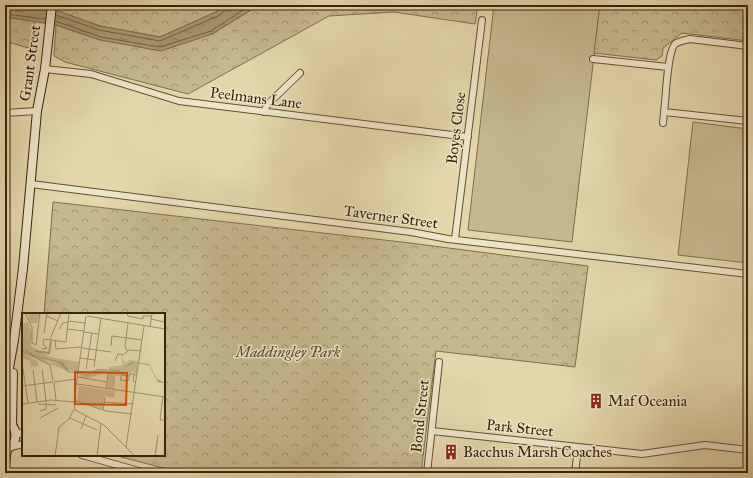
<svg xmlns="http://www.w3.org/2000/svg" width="753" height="478" font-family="'IM FELL Great Primer',serif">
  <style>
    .green { fill: #c5b88f; stroke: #7e6e4e }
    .park { fill: url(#park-crowns); stroke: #7e6e4e }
    .water { fill: url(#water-ripples); stroke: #7b6a4a }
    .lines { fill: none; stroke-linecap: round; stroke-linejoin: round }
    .shore { stroke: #705e40; stroke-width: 1 }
    .street-casing { stroke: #625034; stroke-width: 8 }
    .secondary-casing { stroke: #37230c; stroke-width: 10 }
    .street { stroke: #ece4c8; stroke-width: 6 }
    .secondary { stroke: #ece4c8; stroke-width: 8 }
    .labels { text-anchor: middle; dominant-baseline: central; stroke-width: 3; stroke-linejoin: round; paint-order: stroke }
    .street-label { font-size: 15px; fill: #37230c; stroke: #ece4c8 }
    .park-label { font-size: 15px; font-style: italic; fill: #5a482d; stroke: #ece4c8 }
    .poi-label { font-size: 15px; fill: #37230c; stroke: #ece4c8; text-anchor: start }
    .inset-river { fill: none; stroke: #a89974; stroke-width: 2 }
    .inset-road { fill: none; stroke: #9e8e6b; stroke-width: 1 }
    .view { fill: #cd510c; fill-opacity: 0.15; stroke: #cd510c; stroke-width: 2 }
    .inset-edge { fill: none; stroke: #37230c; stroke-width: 2 }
  </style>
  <defs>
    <pattern id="park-crowns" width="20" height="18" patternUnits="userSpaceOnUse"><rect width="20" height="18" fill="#c5b88f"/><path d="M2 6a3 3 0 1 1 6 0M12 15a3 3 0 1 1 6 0" fill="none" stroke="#a19573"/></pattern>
    <pattern id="water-ripples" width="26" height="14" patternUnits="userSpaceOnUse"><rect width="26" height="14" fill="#a89974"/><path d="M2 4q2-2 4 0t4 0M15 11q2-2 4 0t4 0" fill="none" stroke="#8a7c5e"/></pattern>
  </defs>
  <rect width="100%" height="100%" fill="#e2d6aa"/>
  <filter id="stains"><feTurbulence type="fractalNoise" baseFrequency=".005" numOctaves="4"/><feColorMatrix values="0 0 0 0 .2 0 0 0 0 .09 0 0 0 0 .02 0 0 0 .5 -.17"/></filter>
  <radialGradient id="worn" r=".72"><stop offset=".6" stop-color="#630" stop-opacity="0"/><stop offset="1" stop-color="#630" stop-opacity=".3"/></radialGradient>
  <path class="green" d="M 494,5 L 600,5 L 572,242 L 468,230 Z
    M 693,122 L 748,129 L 748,263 L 678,255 Z"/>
  <path class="park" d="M 58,5 L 143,5 L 162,8 L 169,5 L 226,5 L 216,12 L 160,37 L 100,26 L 56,11 Z
    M 259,5 L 478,5 L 475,24 L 394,12 L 329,16 L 188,94 L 65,62 L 54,56 L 56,25 L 100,40 L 212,34 Z
    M 600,5 L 748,5 L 748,41 L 682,33 L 663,48 L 662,56 L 656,60 L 594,53 Z
    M 5,17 L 35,21 L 34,41 L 28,48 L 5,41 Z
    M 53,202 L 410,243 L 588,266 L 575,367 L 436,351 L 421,473 L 182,473 L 114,455 L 164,455 L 164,314 L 44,314 Z"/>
  <path class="water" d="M 5,5 L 42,5 L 100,26 L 160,37 L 216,12 L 226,5 L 259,5 L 212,34 L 161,51 L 100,40 L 56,25 L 5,17 Z"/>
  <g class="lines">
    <path class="shore" d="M 5,14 L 45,19
      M 56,15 L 99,30 L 160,41 L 218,16 L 227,9 L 228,5
      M 55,21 L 101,37 L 160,47 L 211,31 L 251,5"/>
    <g class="street-casing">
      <path id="street" d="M 748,46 L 690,39 C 685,40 679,41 675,44 C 667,52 666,99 664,112 L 748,121
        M 593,59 L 668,67
        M 45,69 L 91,74 L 179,101 L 468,137
        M 264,112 L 267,105 L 300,73
        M 5,113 L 37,111
        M 663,123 L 664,112
        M 31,184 L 411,232 L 448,239 L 748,274
        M 455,239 L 482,20
        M 15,431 L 23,435
        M 432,431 L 642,454 L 705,445 L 748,450
        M 11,447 L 23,444
        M 82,455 L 146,473
        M 427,473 L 439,362
        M 575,473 L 578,448"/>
    </g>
    <g class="secondary-casing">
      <path id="secondary" d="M 5,390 L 14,340 L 23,268 L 37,111 L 45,69 L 52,5
        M 5,420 C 19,427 19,444 5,450
        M 12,425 L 13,373
        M 5,462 L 7,449"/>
    </g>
    <use href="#street" class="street"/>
    <use href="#secondary" class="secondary"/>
  </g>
  <defs>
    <g id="building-bare" transform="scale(1.2)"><path d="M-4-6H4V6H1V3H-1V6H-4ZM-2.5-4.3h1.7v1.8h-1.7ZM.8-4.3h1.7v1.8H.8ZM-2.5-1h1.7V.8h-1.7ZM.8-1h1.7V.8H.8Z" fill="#8f2418" stroke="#ece4c8" stroke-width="2.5" paint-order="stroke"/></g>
  </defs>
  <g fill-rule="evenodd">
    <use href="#building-bare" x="596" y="401"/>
    <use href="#building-bare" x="451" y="452"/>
  </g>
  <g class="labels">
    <g class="street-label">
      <text transform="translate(30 63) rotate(-82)">Grant Street</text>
      <text transform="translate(256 98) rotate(7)">Peelmans Lane</text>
      <text transform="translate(456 128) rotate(-83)">Boyes Close</text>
      <text transform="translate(391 217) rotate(8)">Taverner Street</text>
      <text transform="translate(420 416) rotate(-84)">Bond Street</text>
      <text transform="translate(520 428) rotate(6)">Park Street</text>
    </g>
    <g class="park-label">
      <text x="288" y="352">Maddingley Park</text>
    </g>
    <g class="poi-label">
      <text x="608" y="401">Maf Oceania</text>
      <text x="463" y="452">Bacchus Marsh Coaches</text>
    </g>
  </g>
  <g transform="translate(22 313)">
    <rect width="143" height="143" fill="#e2d6aa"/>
    <path d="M 18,0 L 15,10 L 8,10 L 6,0 ZM 87,58 L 94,58 L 92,76 L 85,75 Z" fill="#c5b88f"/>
    <path d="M 6,9 L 10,22 L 9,33 L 28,44 L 57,49 L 56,59 L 45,56 L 41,49 L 14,43 L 0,34 L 0,11 ZM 0,35 L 27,49 L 40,50 L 44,57 L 55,62 L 2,40 L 16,49 L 16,53 L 9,54 L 8,48 L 0,45 ZM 99,42 L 103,50 L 107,47 L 116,48 L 116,51 L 110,49 L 98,57 L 87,57 L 87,54 L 101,52 ZM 112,50 L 116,52 L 114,65 L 111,58 L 107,62 L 94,63 L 94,58 ZM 77,57 L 88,58 L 66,65 L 57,63 ZM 57,73 L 93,78 L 92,85 L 82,83 L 81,96 L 55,89 Z" fill="#c5b88f"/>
    <path d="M 0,34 L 14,43 L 41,49 L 47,58 L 64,61 L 76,56 L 98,57 L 110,49 L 127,51 L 135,66 L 143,70 L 136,69 L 127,52 L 112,50 L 96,58 L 77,57 L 64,62 L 46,59 L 37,50 L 10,43 Z" fill="#a89974"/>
    <path class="inset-river" d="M 13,38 L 27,40 L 29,28"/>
    <path class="inset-road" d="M 3,0 L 10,14 L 10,30 L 14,32 L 18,0M 105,0 L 106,3 L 121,6 L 121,3 L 129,3M 25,3 L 36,8M 65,3 L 143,16M 129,6 L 143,9M 46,8 L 63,10M 128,14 L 130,0M 37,16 L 41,10 L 46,9M 45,16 L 62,18M 62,19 L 76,21M 22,20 L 25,0M 28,26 L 39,0M 33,27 L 34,36 L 59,34M 89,33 L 90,23 L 120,27M 60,35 L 89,39M 20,36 L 25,35 L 21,31 L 22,26 L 44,29 L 47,0M 0,38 L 28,52 L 31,68M 105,38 L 103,33 L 106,10M 58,45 L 73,47M 93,48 L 96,41 L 101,42 L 107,37 L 118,38M 72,54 L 79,5M 1,56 L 6,90M 64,56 L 70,20M 11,57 L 15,89M 20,57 L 22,70M 107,63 L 100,62 L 98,67 L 106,68 L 108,61 L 112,61 L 111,68 L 114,69M 56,64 L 85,69M 32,69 L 54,66M 22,70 L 24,88M 32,70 L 34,88M 55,71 L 143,84M 0,73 L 31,69M 84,76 L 86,61M 141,83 L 138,107 L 143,107M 52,87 L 64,3M 54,88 L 84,98 L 110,101M 52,89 L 53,97 L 82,112 L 113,143M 82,89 L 111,91M 0,91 L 29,87 L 52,89M 16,91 L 34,92M 81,97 L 83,84M 18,98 L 24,96 L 24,88M 18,105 L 36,95M 48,105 L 75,117M 59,116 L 64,103M 104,134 L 122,13M 33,143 L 37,114 L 47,106 L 52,96M 75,143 L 79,110M 133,143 L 136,122"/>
    <path class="view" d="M 53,59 L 105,60 L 104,92 L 53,91 Z"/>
    <rect width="143" height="143" class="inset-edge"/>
  </g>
  <rect width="753" height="478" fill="none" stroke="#e2d6aa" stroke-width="20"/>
  <rect x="6" y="6" width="741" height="466" fill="none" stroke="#37230c" stroke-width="2"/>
  <rect x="10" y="10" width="733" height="458" fill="none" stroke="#37230c"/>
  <rect width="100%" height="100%" filter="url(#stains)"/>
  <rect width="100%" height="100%" fill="url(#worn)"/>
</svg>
